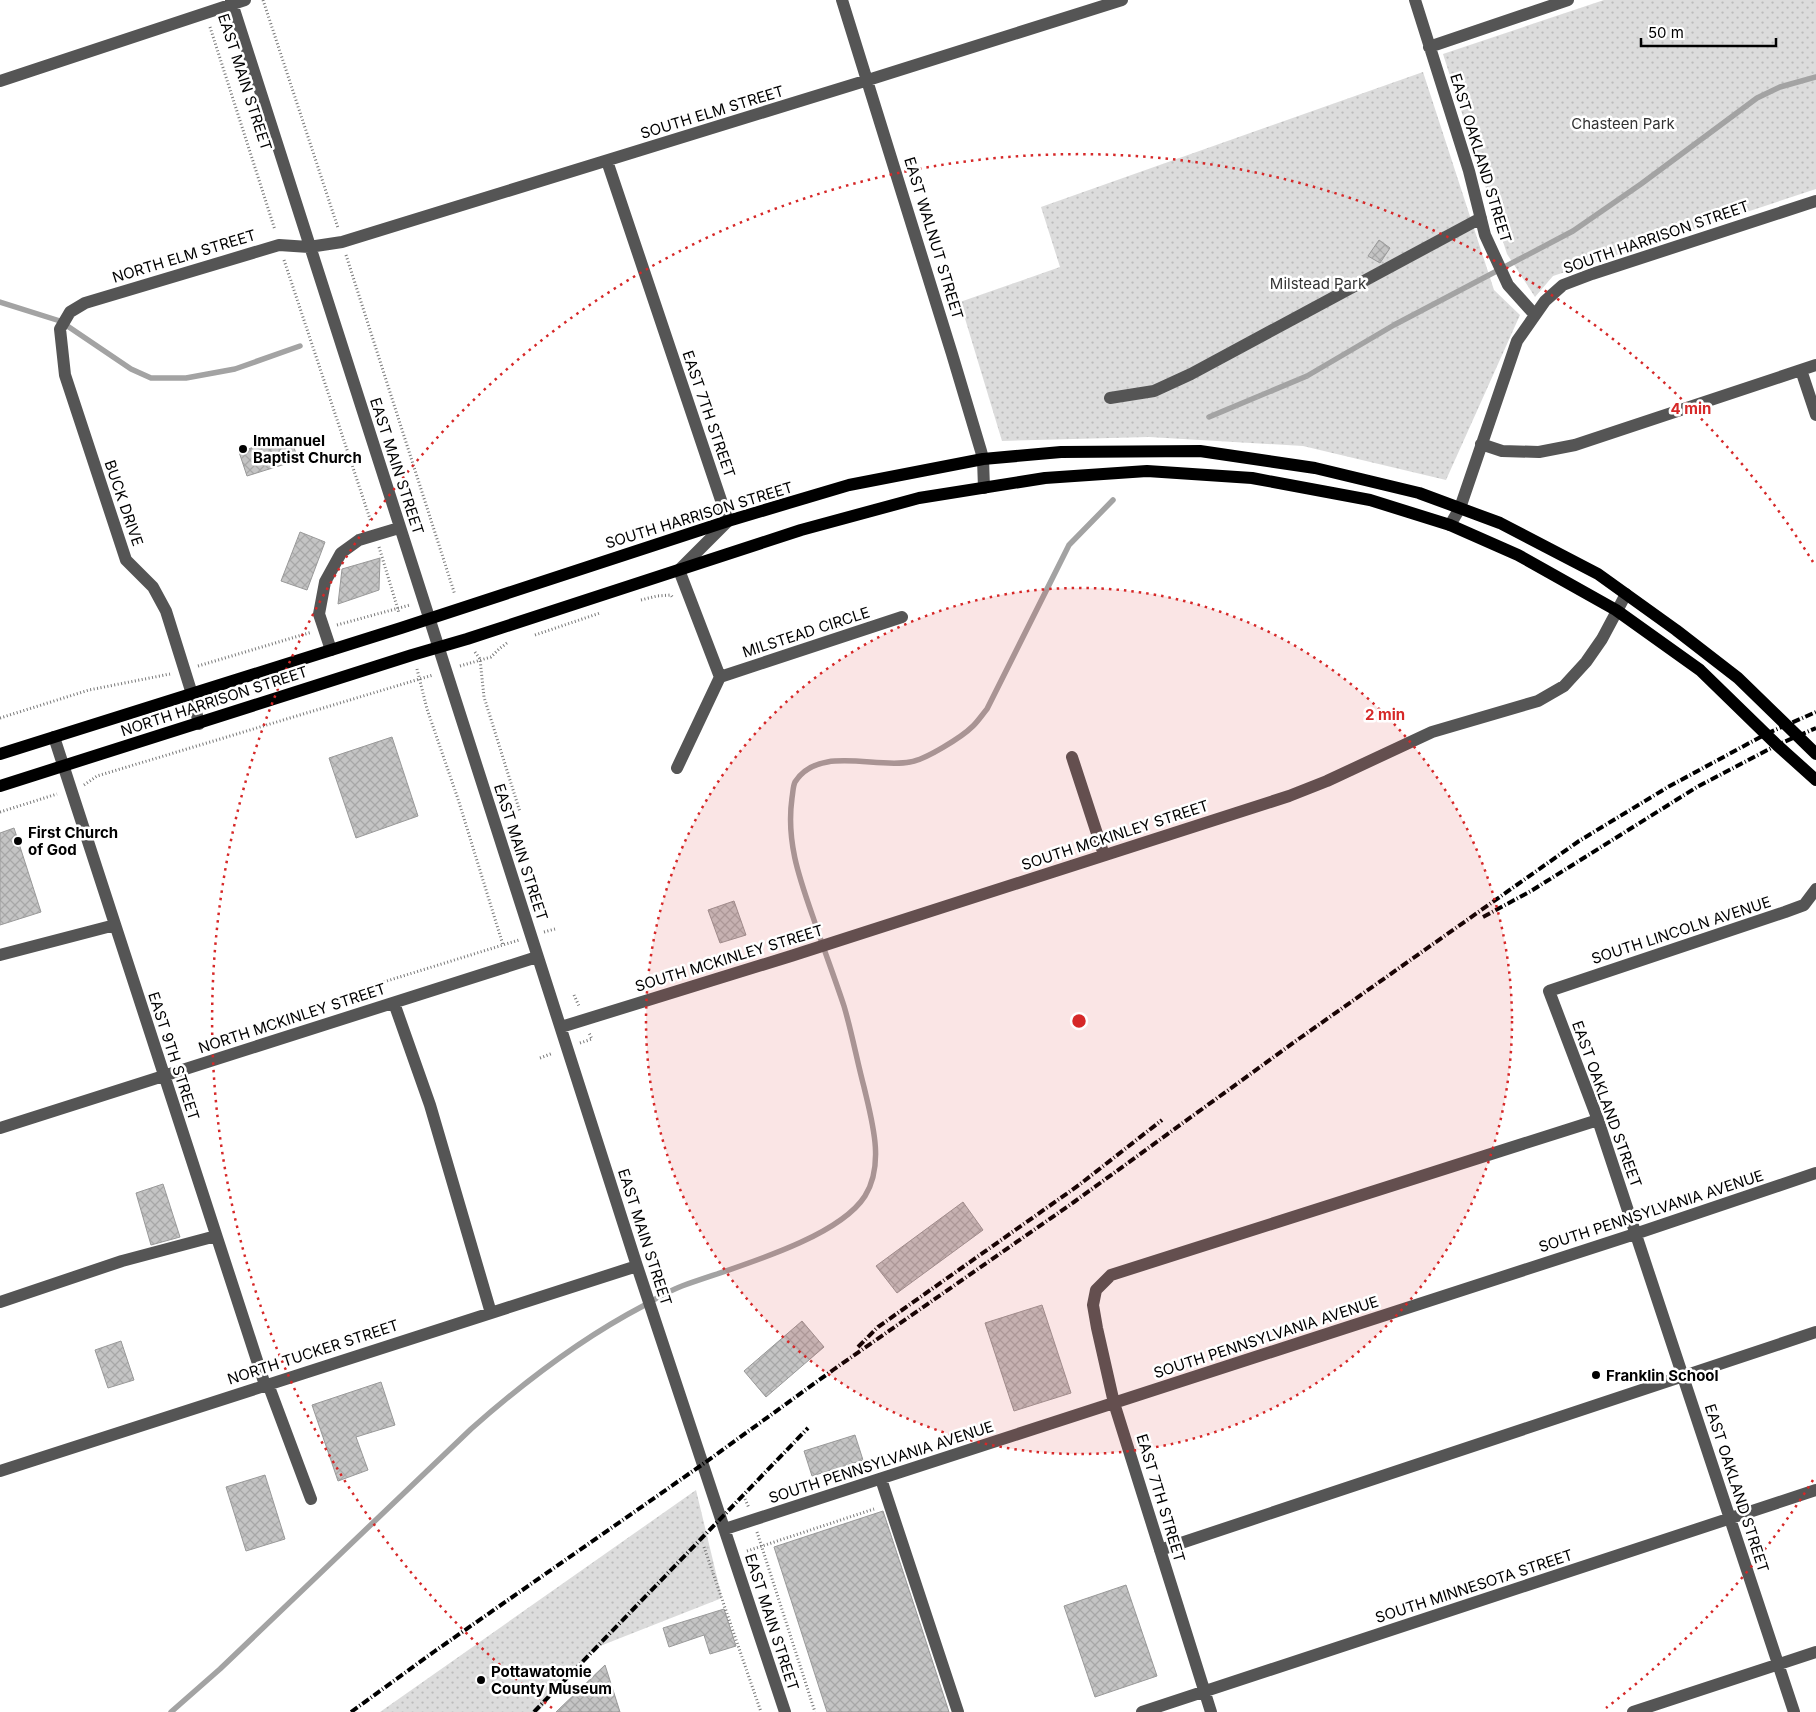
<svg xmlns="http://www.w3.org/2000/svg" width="1816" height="1712" font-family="Inter,sans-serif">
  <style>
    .grass { fill: url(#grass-dots) }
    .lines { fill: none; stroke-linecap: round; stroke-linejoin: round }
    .stream { stroke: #a3a3a3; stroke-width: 5.5 }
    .building { fill: url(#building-cross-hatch); stroke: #999 }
    .path { stroke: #777; stroke-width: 3; stroke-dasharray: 1 2.5; stroke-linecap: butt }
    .minor { stroke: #555; stroke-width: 12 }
    .major { stroke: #000; stroke-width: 12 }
    .rail { stroke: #000; stroke-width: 4; stroke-dasharray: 8 2.5 1 2.5; stroke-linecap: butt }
    .ring { fill: none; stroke: #d62828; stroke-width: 2.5; stroke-dasharray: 2.5 5 }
    .poi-dot { fill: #000; stroke: #fff; stroke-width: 2 }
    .labels { text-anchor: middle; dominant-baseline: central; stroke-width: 5; stroke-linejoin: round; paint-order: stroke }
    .street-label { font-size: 15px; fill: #000; stroke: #fff }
    .park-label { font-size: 15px; fill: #333; stroke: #fff }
    .poi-label { font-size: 15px; font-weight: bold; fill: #000; stroke: #fff; text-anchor: start }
    .centre { fill: #d62828; stroke: #fff; stroke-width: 2.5 }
    .ring-label { font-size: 15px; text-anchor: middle; font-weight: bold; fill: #d62828; stroke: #fff; stroke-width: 5; stroke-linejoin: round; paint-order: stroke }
  </style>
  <defs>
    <pattern id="grass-dots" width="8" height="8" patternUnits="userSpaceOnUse" patternTransform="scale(1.25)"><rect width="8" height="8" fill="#dcdcdc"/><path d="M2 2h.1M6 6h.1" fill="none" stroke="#bbb" stroke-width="1.8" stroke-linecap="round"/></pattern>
    <pattern id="building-cross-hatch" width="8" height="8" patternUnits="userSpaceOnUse" patternTransform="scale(1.25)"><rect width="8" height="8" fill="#c4c4c4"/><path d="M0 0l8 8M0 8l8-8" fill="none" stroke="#a7a7a7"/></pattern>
  </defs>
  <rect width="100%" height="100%" fill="#fff"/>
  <path class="grass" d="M 1604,0 L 1816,0 L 1816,189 L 1553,276 L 1535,297 L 1507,254 L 1443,54 Z
    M 1423,72 L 1494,290 L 1520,315 L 1446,480 L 1303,446 L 1149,437 L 1002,441 L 960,302 L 1060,267 L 1041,207 Z
    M 696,1490 L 722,1598 L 595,1648 L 538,1712 L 380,1712 Z"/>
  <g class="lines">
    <path class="stream" d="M 0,302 L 60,321 L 131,369 L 151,378 L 186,378 L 235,369 L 300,346
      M 1209,417 L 1307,376 L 1394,325 L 1573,231 L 1641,184 L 1757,98 L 1780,87 L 1816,77
      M 171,1712 L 220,1669 L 471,1429 C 524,1382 580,1339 643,1306 C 655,1299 669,1291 682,1286 C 731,1268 837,1240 865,1196 C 885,1164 872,1121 864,1087 C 857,1061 852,1033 844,1006 C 834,976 823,947 813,917 C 799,877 786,841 792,798 C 793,792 793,786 795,782 C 818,745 876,769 910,762 C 925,760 962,737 973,726 C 978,721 982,715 987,709 L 1069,545 L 1113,500"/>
  </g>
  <path class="building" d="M 1379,240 L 1390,248 L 1380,263 L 1368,256 Z
    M 290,435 L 298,460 L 247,476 L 239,452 Z
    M 300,532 L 325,542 L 307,590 L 281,581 Z
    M 380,558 L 379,590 L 338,604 L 342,569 Z
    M 392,737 L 418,816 L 356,838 L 329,758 Z
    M 14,828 L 41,912 L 0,925 L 0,833 Z
    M 734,901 L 746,935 L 720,943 L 708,910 Z
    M 163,1184 L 180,1237 L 151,1245 L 136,1193 Z
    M 963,1202 L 983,1230 L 897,1293 L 876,1266 Z
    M 1042,1305 L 1071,1393 L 1014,1411 L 985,1323 Z
    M 802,1321 L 824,1347 L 766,1397 L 744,1371 Z
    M 121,1341 L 134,1380 L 108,1388 L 95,1350 Z
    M 381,1382 L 395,1425 L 356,1437 L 368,1470 L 338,1481 L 312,1405 Z
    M 855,1435 L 863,1460 L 812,1476 L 804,1451 Z
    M 265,1475 L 285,1539 L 246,1551 L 226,1487 Z
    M 883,1511 L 916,1611 L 949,1712 L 827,1712 L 774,1547 Z
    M 1126,1585 L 1157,1676 L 1095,1697 L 1064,1606 Z
    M 724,1609 L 736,1646 L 710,1654 L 704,1635 L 669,1647 L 663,1628 Z
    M 605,1665 L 620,1712 L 556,1712 Z"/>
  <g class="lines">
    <path class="path" d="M 263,0 L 338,228
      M 210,27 L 275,230
      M 346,255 L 455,595
      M 284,260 L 371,522
      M 379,547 L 399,613
      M 641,600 L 657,596 L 671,595 L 673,598
      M 337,625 L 410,605
      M 535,635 L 600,613
      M 475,652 L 480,659 L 484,697 L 520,812
      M 198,666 L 312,632
      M 460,666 L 491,657 L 499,649 L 507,643
      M 417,669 L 427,709 L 458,799 L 503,945
      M 0,718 L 89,690 L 170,674
      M 84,785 L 97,776 L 433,675
      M 0,812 L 57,794
      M 544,932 L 555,929
      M 377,984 L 519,940
      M 574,995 L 579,1006
      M 580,1043 L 592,1039 L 589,1033
      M 540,1058 L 553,1053
      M 745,1499 L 749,1508
      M 757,1532 L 815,1712
      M 704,1547 L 761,1712
      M 747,1551 L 874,1509"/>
    <path class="minor" d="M 231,0 L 637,1266 L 785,1712
      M 842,0 L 952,354 L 981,451 L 983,459 L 984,488
      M 1415,0 L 1469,171 L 1485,235 L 1508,285 L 1535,315
      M 1429,47 L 1568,0
      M 0,81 L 245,0
      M 607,161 L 728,521 L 679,570 L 720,677 L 677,768
      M 1801,370 L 1816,415
      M 1110,398 L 1154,391 L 1191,374 L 1481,218
      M 1481,444 L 1502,451 L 1539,452 L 1575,445 L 1816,365
      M 1450,525 L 1460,508 L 1517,341 L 1545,301 L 1563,285 L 1592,274 L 1816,201
      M 331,650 L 319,614 L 325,582 L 341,553 L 359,540 L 399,528
      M 720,677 L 902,617
      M 199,724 L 192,694 L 166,611 L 153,587 L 126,560 L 65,375 L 60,329 L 70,312 L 85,303 L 279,245 L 309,247 L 342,242 L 868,80 L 1122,0
      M 54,737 L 265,1385
      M 1072,757 L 1104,855
      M 0,955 L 115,925
      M 394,1003 L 430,1105 L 491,1313
      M 561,1027 L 791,956 L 1289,796 L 1327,781 L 1432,732 L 1538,701 L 1564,686 L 1586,662 L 1602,639 L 1626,594
      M 0,1128 L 537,957
      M 0,1302 L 122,1261 L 216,1236
      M 268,1384 L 311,1499
      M 0,1471 L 637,1266
      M 881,1479 L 958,1712
      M 725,1529 L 1635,1234 L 1816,1173
      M 1160,1550 L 1816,1332
      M 1142,1712 L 1816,1490
      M 1211,1712 L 1114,1403 L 1097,1328 L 1093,1305 L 1096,1290 L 1111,1275 L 1598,1120
      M 1633,1712 L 1816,1652
      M 1794,1712 L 1598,1120 L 1549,991 L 1785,912 L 1804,905 L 1816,889"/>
    <path class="major" d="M 0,754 L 401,628 L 728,521 L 849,485 L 983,459 L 1061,452 L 1200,451 L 1315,468 L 1419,493 L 1500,523 L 1598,574 L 1676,630 L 1738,678 L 1816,754
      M 0,786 L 412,655 L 467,639 L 801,530 L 919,498 L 1045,478 L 1147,471 L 1252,478 L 1370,500 L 1450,525 L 1518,555 L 1616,610 L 1700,670 L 1777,745 L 1816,780"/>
    <path class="rail" d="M 1483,917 L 1531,891 L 1697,787 L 1777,745 L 1816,728
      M 858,1347 L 878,1327 L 1079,1185 L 1162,1120
      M 351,1712 L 435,1651 L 703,1464 L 833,1370 L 1074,1202 L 1300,1038 L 1579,841 L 1668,787 L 1766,734 L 1816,712
      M 534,1712 L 808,1428"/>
  </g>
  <circle cx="1079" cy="1021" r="433" fill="#d62828" fill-opacity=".12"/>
  <g class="ring">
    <circle cx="1079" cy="1021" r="433"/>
    <path d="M1813 1480A866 866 0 0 1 1606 1708M552 1708A866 866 0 1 1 1813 562"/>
  </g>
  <g class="poi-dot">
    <circle cx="243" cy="449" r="5"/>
    <circle cx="18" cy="841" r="5"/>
    <circle cx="1596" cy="1375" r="5"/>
    <circle cx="481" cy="1680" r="5"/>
  </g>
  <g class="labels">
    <g class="street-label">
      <text transform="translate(245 82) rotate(72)">EAST MAIN STREET</text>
      <text transform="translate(712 112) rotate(-17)">SOUTH ELM STREET</text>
      <text transform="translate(1481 158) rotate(73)">EAST OAKLAND STREET</text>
      <text transform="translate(1656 237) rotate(-19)">SOUTH HARRISON STREET</text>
      <text transform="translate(934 238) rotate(73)">EAST WALNUT STREET</text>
      <text transform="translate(184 256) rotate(-17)">NORTH ELM STREET</text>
      <text transform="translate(709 414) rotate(71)">EAST 7TH STREET</text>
      <text transform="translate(397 466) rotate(72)">EAST MAIN STREET</text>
      <text transform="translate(124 503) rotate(71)">BUCK DRIVE</text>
      <text transform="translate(699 515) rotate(-17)">SOUTH HARRISON STREET</text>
      <text transform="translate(806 632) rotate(-18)">MILSTEAD CIRCLE</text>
      <text transform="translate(214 701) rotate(-18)">NORTH HARRISON STREET</text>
      <text transform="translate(1115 835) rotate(-18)">SOUTH MCKINLEY STREET</text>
      <text transform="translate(521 852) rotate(72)">EAST MAIN STREET</text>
      <text transform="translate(1681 930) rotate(-18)">SOUTH LINCOLN AVENUE</text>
      <text transform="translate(729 958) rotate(-17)">SOUTH MCKINLEY STREET</text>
      <text transform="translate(292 1018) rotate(-18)">NORTH MCKINLEY STREET</text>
      <text transform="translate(174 1056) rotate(72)">EAST 9TH STREET</text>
      <text transform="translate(1607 1104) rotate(70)">EAST OAKLAND STREET</text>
      <text transform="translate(1651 1211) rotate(-18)">SOUTH PENNSYLVANIA AVENUE</text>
      <text transform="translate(645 1237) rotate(72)">EAST MAIN STREET</text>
      <text transform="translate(1266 1337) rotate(-18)">SOUTH PENNSYLVANIA AVENUE</text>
      <text transform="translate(313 1352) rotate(-18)">NORTH TUCKER STREET</text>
      <text transform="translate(881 1462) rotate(-18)">SOUTH PENNSYLVANIA AVENUE</text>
      <text transform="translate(1737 1488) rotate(72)">EAST OAKLAND STREET</text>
      <text transform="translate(1161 1498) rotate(73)">EAST 7TH STREET</text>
      <text transform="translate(1474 1586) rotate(-18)">SOUTH MINNESOTA STREET</text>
      <text transform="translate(772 1622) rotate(72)">EAST MAIN STREET</text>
    </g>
    <g class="park-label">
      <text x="1623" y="123">Chasteen Park</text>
      <text x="1318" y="283">Milstead Park</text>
    </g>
    <g class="poi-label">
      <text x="253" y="440">Immanuel<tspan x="253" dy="17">Baptist Church</tspan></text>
      <text x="28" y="832">First Church<tspan x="28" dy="17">of God</tspan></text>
      <text x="1606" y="1375">Franklin School</text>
      <text x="491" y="1671">Pottawatomie<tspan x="491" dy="17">County Museum</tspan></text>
    </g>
  </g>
  <circle cx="1079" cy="1021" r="8" class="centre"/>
  <g class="ring-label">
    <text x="1691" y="414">4 min</text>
    <text x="1385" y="720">2 min</text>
  </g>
  <path d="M1641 38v8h135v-8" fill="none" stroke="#000000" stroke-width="2.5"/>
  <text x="1648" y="38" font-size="15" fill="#000000" stroke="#ffffff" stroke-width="4" paint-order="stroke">50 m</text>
</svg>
